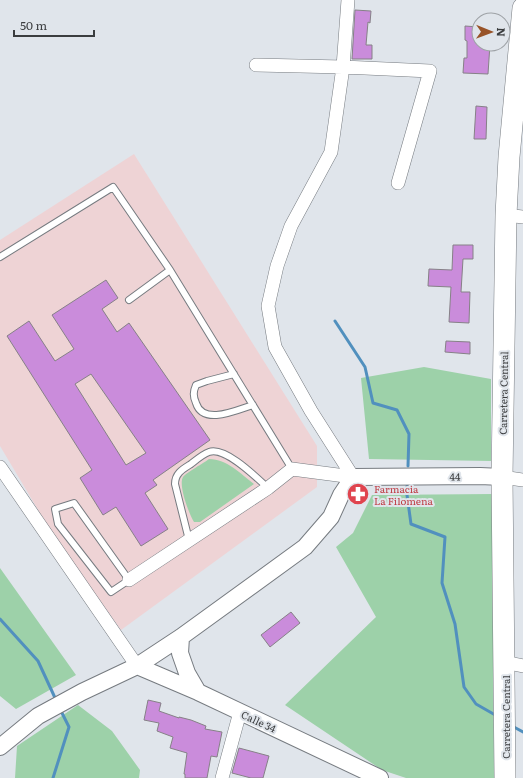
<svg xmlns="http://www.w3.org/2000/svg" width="523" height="778" font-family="Literata,serif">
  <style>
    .commercial { fill: #eed3d5 }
    .green { fill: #9dd1a9 }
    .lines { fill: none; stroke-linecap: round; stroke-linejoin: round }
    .stream { stroke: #5190be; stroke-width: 3 }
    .building { fill: #ca8cdb; stroke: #868187; fill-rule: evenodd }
    .service-casing { stroke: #767b80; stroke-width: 8 }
    .minor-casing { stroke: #767b80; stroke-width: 14 }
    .tertiary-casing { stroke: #767b80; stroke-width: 18 }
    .trunk-casing { stroke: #767b80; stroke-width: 22 }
    .service { stroke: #fff; stroke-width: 6 }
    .minor { stroke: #fff; stroke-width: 13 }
    .tertiary { stroke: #fff; stroke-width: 16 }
    .trunk { stroke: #fff; stroke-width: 21 }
    .labels { text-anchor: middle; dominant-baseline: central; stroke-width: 4; stroke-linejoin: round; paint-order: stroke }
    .street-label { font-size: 10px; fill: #3b3d3f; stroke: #e0e5eb }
    .health-label { font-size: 10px; fill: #be3a42; stroke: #e0e5eb; text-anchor: start }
  </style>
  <rect width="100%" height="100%" fill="#e0e5eb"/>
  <path class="commercial" d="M 134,154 L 317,446 L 317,487 L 121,630 L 56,540 L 0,446 L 0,240 Z"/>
  <path class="green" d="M 424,367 L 491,379 L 491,461 L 369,459 L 361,378 Z
    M 209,459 C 227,459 241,474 254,484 L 200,522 L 194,522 C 189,514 178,485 183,477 C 187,472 204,463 209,459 Z
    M 492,494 L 494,778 L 406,778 L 382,770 L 285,705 L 376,617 L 336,547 L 353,533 L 372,495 Z
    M 0,568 L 76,675 L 16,709 L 0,696 Z
    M 78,705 L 112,731 L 140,770 L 139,778 L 15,778 L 17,746 Z"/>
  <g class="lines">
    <path class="stream" d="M 335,321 L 365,367 L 373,403 L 397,410 L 409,434 L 408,466
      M 407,486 L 407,495 L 411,524 L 445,537 L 442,583 L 455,624 L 464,687 L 476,704 L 497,716
      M 0,619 L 38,661 L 56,700
      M 512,726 L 523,732
      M 53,778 L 69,727 L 60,709"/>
  </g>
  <path class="building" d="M 355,10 L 371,11 L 370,23 L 368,22 L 366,45 L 372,45 L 372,59 L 352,59 Z
    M 465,26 L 479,27 L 479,44 L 490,44 L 488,74 L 463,73 L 464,58 L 467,58 L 467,41 L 465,40 Z
    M 476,106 L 487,107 L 486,139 L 474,139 Z
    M 453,245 L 473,245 L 473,259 L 463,259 L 461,292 L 470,292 L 469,323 L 449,322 L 451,287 L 428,286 L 429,269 L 452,270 Z
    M 106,280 L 118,298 L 102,309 L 117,332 L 129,323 L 210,440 L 153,480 L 157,485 L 145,493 L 168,529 L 141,546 L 116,507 L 103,515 L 80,478 L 92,470 L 7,336 L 29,321 L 55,361 L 74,349 L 52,315 ZM 91,374 L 146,453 L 126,465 L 75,384 Z
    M 446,341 L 470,342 L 470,354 L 445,352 Z
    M 291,612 L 300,623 L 270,647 L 261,635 Z
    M 148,700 L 161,703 L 159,711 L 179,718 L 179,717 L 191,720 L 206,726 L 205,729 L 222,732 L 217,757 L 211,756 L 207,778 L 185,778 L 185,774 L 184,774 L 187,753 L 170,748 L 173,737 L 157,731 L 159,723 L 144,720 Z
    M 239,748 L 269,756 L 263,778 L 251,778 L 232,773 Z"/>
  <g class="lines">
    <g class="service-casing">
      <path id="service" d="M 0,257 L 113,187 L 170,270
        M 129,300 L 170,270 L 292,469
        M 234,374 L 207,381 L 196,385 C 193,392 193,396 196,403 C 203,426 237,410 253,405
        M 74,503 L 129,580 L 111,592 L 58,524 L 55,509 Z
        M 189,540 L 175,484 C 175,473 183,469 191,464 C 196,460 203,454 209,452 C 225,446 256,477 268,488"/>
    </g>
    <g class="minor-casing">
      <path id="minor" d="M 348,0 L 343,67 L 331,152 L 291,226 L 277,266 L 268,306 L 275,347 L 311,411 L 353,477
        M 256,65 L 343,67 L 430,71 L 398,183
        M 506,215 L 523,217
        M 0,467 L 137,666
        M 502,477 L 523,480
        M 129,580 L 268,488 L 292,469 L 353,477
        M 504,662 L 523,666
        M 222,778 L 240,712"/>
    </g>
    <g class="tertiary-casing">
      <path id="tertiary" d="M 181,637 L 180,653 L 187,673 L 198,692
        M 137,666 L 198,692 L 380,778
        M 0,747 L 38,716 L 82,692 L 137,666 L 181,637 L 305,547 L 331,517 L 341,495 L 353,477 L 480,476 L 502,477"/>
    </g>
    <g class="trunk-casing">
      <path id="trunk" d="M 505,778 L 502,477 L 506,215 L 509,157 L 523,8"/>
    </g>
    <use href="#service" class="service"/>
    <use href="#minor" class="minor"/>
    <use href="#tertiary" class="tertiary"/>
    <use href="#trunk" class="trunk"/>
  </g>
  <defs>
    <g id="pharmacy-disc" transform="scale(1.15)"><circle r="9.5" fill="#e0444e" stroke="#e0e5eb"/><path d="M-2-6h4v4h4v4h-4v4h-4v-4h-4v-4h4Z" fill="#fff"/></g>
  </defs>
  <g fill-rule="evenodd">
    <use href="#pharmacy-disc" x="358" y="494"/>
  </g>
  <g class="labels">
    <g class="street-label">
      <text transform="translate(503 393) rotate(-89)">Carretera Central</text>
      <text transform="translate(455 476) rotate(-1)">44</text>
      <text transform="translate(505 717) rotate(-90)">Carretera Central</text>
      <text transform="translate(259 721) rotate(25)">Calle 34</text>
    </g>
    <g class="health-label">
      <text x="374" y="488">Farmacia<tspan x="374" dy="12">La Filomena</tspan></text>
    </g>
  </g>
  <g transform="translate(491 32) rotate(91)"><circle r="19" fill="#e0e5eb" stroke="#9ea2a6"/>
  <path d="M0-3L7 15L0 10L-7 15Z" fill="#985328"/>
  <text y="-6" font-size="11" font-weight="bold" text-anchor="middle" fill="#3b3d3f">N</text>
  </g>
  <path d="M14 30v6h80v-6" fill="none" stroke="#3b3d3f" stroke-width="2"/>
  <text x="20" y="30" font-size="12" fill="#3b3d3f" stroke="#e0e5eb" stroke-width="3" paint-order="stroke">50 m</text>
</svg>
